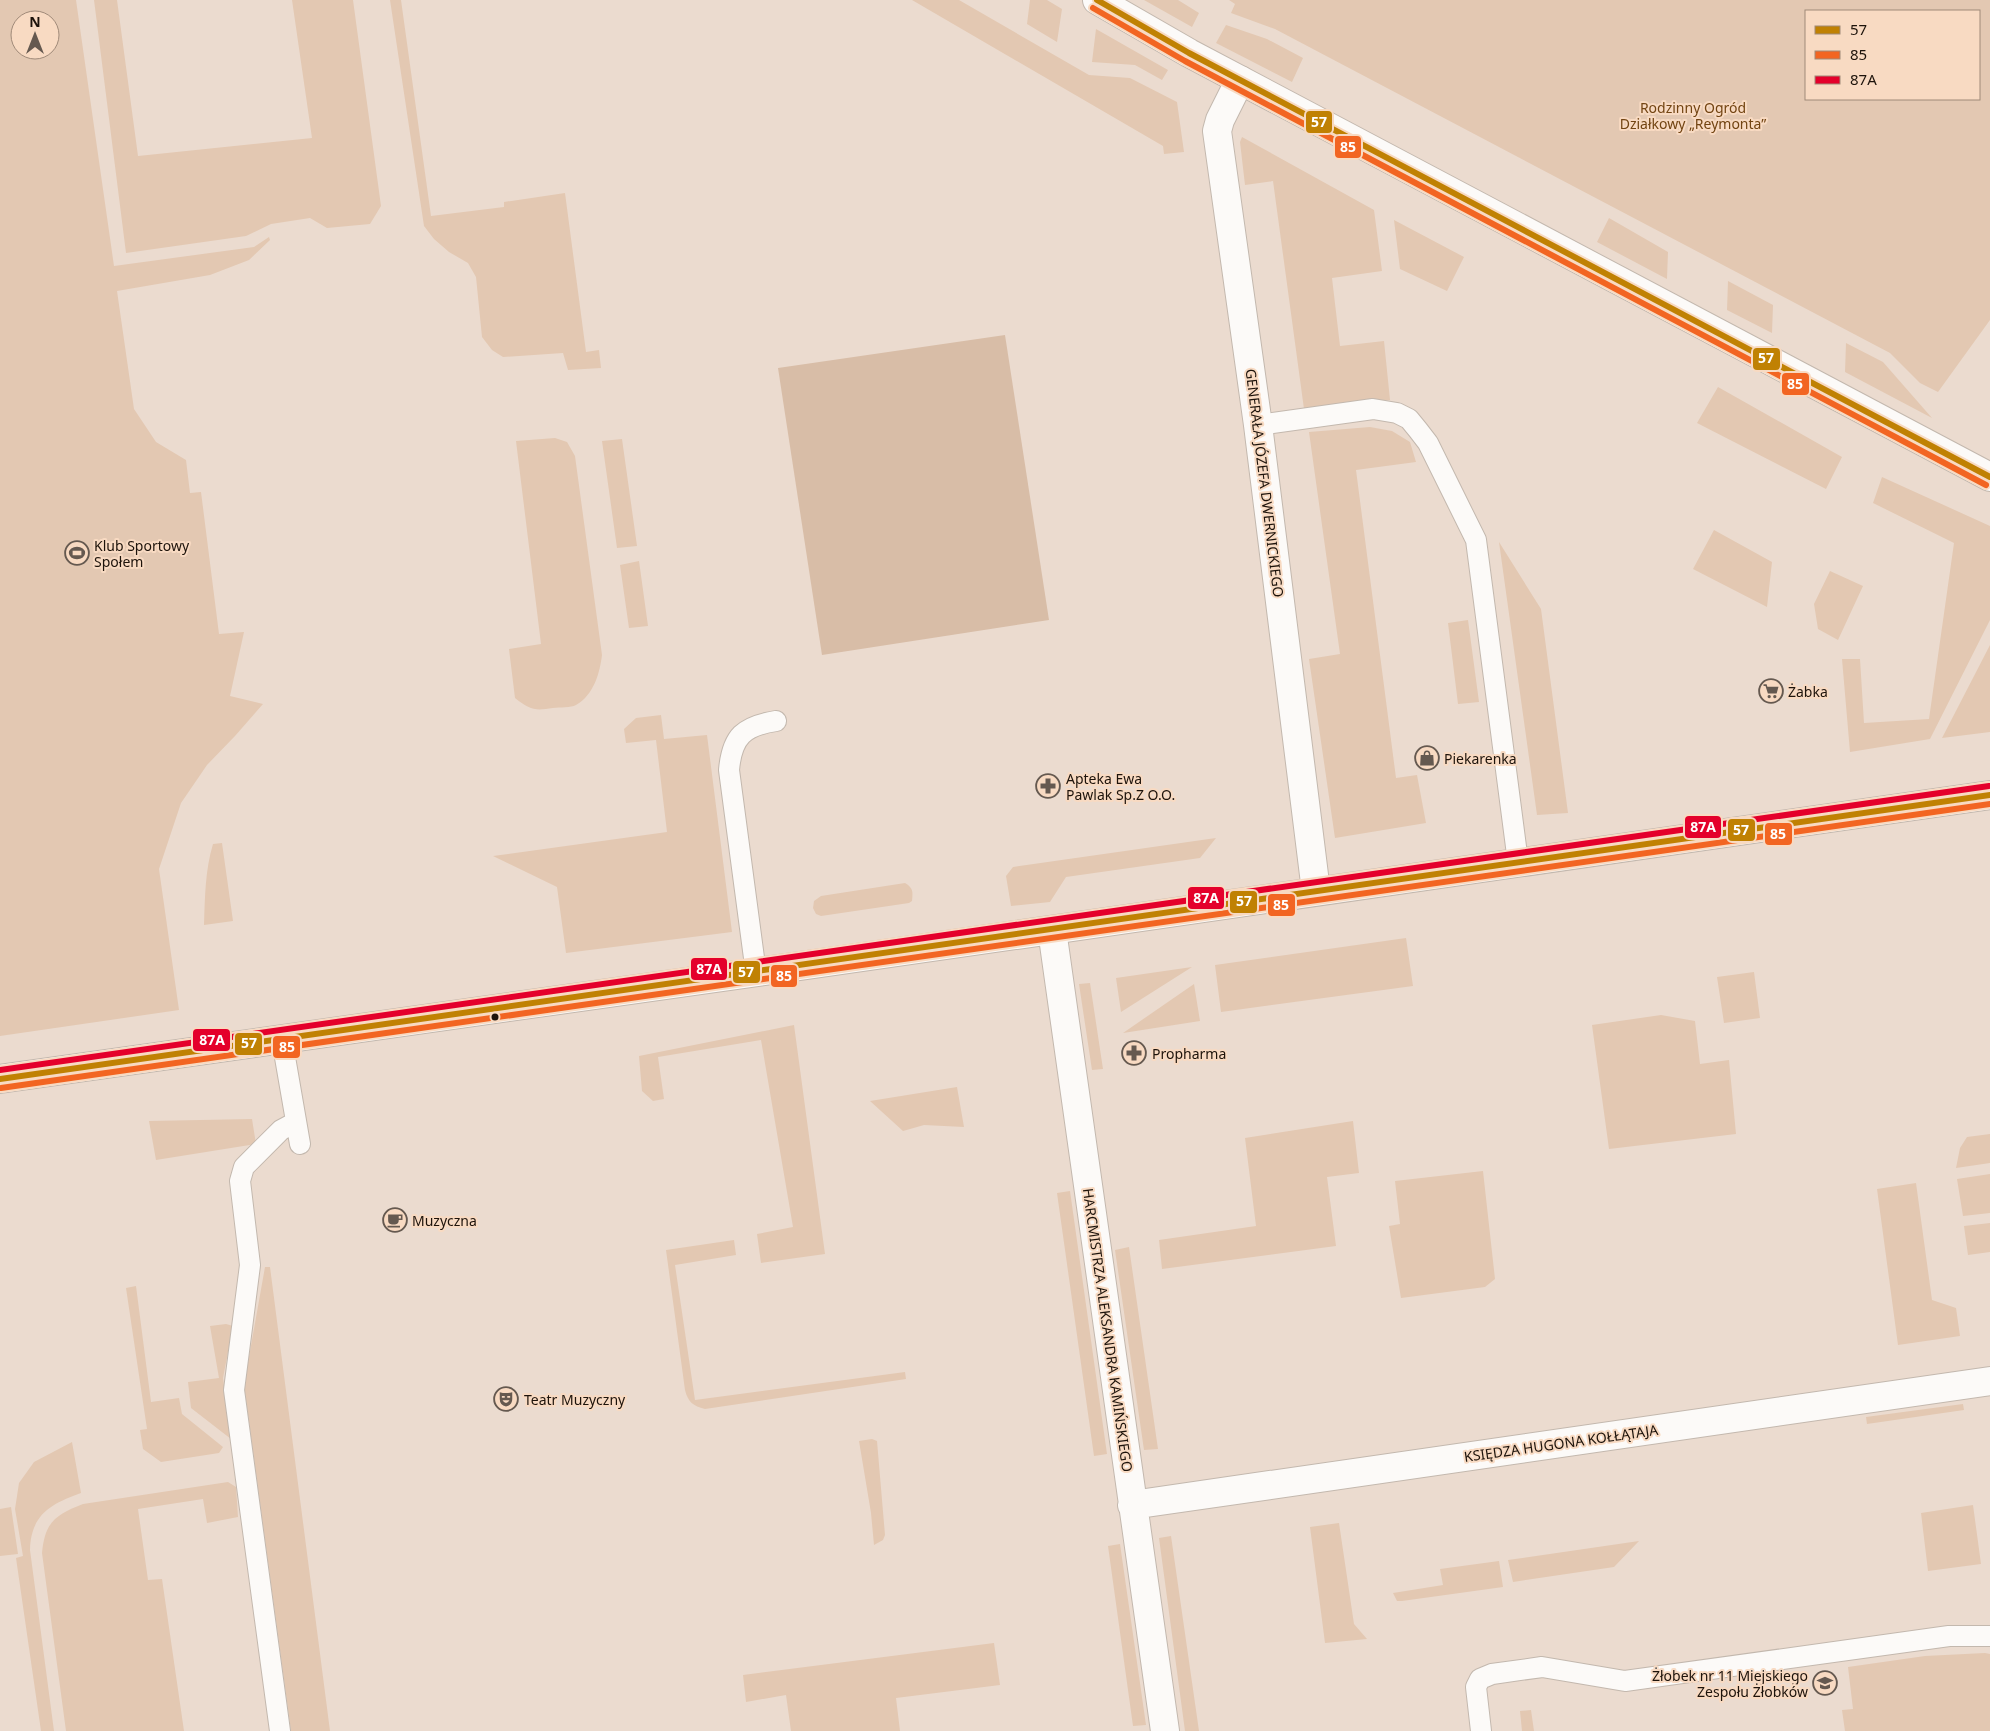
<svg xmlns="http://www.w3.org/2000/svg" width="1990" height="1731" font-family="'Noto Sans',sans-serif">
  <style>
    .green { fill: #e3c8b2; fill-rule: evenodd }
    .forest { fill: #d8bda7 }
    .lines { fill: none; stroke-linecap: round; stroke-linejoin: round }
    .service-casing { stroke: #c3b8ae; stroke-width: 22 }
    .minor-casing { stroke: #c3b8ae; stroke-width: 30 }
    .tertiary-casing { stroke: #c3b8ae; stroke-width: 30 }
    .service { stroke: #fcfaf8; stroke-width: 20 }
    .minor { stroke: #fcfaf8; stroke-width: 28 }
    .tertiary { stroke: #fcfaf8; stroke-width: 28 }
    .bus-1-casing { stroke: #f8dac2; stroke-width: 10 }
    .bus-2-casing { stroke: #f8dac2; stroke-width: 10 }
    .bus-3-casing { stroke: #f8dac2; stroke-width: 10 }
    .bus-1 { stroke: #c08103; stroke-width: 6 }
    .bus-2 { stroke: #f26522; stroke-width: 6 }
    .bus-3 { stroke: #e4002b; stroke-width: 6 }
    .bus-dot { fill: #1d130b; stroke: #f8dac2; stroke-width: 2 }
    .labels { text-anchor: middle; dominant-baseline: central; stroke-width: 4; stroke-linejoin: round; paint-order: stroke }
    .park-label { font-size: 14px; fill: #724412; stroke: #f8dac2 }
    .street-label { font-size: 14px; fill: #1d130b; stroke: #f8dac2 }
    .poi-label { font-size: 14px; fill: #1d130b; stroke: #f8dac2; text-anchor: start }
    .line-badge { stroke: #f8dac2; stroke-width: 2 }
    .badge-label { font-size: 14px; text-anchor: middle; font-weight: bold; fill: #fff }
  </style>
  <rect width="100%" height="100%" fill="#ebdbcf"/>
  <path class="green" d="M 0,0 L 76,0 L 114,266 L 254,247 L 269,237 L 270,240 L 249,260 L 210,275 L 117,291 L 134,409 L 156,442 L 186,460 L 190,493 L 201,492 L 219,634 L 244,632 L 230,696 L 263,704 L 235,736 L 207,765 L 181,803 L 159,869 L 179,1010 L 0,1036 ZM 20,20 L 50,20 L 50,50 L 20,50 Z
    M 94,0 L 117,0 L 138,156 L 312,138 L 292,0 L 353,0 L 381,206 L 370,224 L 327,228 L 310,218 L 271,224 L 246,236 L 126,253 Z
    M 390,0 L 401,0 L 431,216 L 504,207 L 504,202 L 565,193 L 586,352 L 599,350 L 601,368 L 568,370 L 563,353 L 503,357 L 492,350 L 482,337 L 476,277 L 468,263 L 449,252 L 434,239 L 424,226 Z
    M 912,0 L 959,0 L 1089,75 L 1130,78 L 1177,102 L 1184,152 L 1164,154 L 1163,146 Z
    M 1030,0 L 1047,0 L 1062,9 L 1057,42 L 1027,24 Z
    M 1144,0 L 1178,0 L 1199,13 L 1192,27 Z
    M 1229,0 L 1990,0 L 1990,320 L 1938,392 L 1920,383 L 1890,353 L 1275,29 L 1231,13 L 1235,4 ZM 1979,11 L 1979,99 L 1806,99 L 1806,11 Z
    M 1226,25 L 1267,39 L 1303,58 L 1292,82 L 1216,43 Z
    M 1096,29 L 1168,70 L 1162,80 L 1135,65 L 1092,62 Z
    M 1242,137 L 1374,210 L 1382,271 L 1332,278 L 1340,346 L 1384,341 L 1390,400 L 1304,409 L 1273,181 L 1245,185 L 1240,142 Z
    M 1609,218 L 1668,252 L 1667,279 L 1597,242 Z
    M 1394,220 L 1464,257 L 1447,291 L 1400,269 Z
    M 1728,281 L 1773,305 L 1772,333 L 1727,310 Z
    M 1846,343 L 1883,362 L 1932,418 L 1845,372 Z
    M 1718,387 L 1842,457 L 1826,489 L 1697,423 Z
    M 1370,427 L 1392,431 L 1410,442 L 1416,462 L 1356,470 L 1396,778 L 1417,775 L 1426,823 L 1335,838 L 1309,659 L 1340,654 L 1309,432 Z
    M 555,438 L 567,442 L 575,456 L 602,655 C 600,672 594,695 576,705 C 571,708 560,707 553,708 C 535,711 530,710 515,698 L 509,649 L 541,644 L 516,441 Z
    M 622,439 L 637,546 L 617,548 L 602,441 Z
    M 1882,477 L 1990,526 L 1990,620 L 1930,739 L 1850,752 L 1842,659 L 1860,659 L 1864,723 L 1929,719 L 1954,543 L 1873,503 Z
    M 1714,530 L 1772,562 L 1767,607 L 1693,569 Z
    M 1499,542 L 1541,609 L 1568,813 L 1537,815 Z
    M 639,561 L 648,626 L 629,628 L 620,565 Z
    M 1830,571 L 1863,586 L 1838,640 L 1818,629 L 1814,604 Z
    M 1468,620 L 1479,702 L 1458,704 L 1448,623 Z
    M 1990,645 L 1990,732 L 1942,738 Z
    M 661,715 L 664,739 L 707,735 L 732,932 L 566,953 L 557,887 L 493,856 L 667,832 L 656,740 L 626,743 L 624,729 L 636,718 Z
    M 1216,838 L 1200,858 L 1066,877 L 1050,902 L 1011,906 L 1006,876 L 1013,867 Z
    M 222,843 L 233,921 L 204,925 C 205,897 205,871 213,844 Z
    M 905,883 C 913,888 913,891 912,901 L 909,903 L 821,916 L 816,914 L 813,908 L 814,901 L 821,896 Z
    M 1406,938 L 1413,986 L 1221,1012 L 1215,965 Z
    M 1192,967 L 1121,1012 L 1116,978 Z
    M 1754,972 L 1760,1018 L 1724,1023 L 1717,977 Z
    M 1090,983 L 1103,1069 L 1092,1070 L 1079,984 Z
    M 1194,984 L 1200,1021 L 1123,1033 Z
    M 1661,1015 L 1695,1021 L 1700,1064 L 1729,1060 L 1736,1134 L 1609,1149 L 1592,1025 Z
    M 794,1025 L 825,1254 L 761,1263 L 757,1234 L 793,1227 L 761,1040 L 658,1057 L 664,1099 L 653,1101 L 642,1091 L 639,1056 Z
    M 957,1087 L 964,1127 L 924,1125 L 903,1131 L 870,1101 Z
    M 252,1119 L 256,1144 L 156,1160 L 149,1121 Z
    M 1353,1121 L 1359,1173 L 1327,1177 L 1336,1246 L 1162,1269 L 1159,1240 L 1256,1226 L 1245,1138 Z
    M 1990,1134 L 1990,1163 L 1956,1168 L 1960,1148 L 1967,1137 Z
    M 1483,1171 L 1495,1279 L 1485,1287 L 1401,1298 L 1389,1226 L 1400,1224 L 1395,1181 Z
    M 1990,1174 L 1990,1213 L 1963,1216 L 1957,1179 Z
    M 1916,1183 L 1932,1300 L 1956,1308 L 1960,1336 L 1898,1345 L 1877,1189 Z
    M 1070,1191 L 1107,1454 L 1094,1456 L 1057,1193 Z
    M 1990,1223 L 1990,1252 L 1968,1255 L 1964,1226 Z
    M 734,1240 L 736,1255 L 675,1265 L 695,1400 L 905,1372 L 906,1379 L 705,1409 C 693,1406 688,1402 685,1390 L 666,1250 Z
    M 1129,1247 L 1158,1449 L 1144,1450 L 1115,1250 Z
    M 265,1267 L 270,1267 L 330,1731 L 291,1731 L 244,1385 Z
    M 136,1286 L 151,1402 L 179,1398 L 182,1414 L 223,1447 L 219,1453 L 161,1462 L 143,1449 L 140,1430 L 147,1429 L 126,1288 Z
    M 226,1324 L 233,1326 L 223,1378 L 231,1439 L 191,1408 L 188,1382 L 219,1378 L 210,1326 Z
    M 1963,1404 L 1964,1410 L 1867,1424 L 1866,1417 Z
    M 872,1439 L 877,1441 L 885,1535 L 883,1540 L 874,1545 L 871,1513 L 859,1441 Z
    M 72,1442 L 81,1493 C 51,1504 31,1514 30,1550 L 54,1731 L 41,1731 L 16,1558 L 23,1556 L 15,1509 L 19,1483 L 34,1462 Z
    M 228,1482 L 236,1487 L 238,1517 L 207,1523 L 203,1499 L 138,1509 L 148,1580 L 162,1579 L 184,1731 L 66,1731 L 42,1553 C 45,1522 55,1515 83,1504 Z
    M 1973,1505 L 1981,1564 L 1928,1571 L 1921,1513 Z
    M 11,1507 L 18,1554 L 0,1556 L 0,1509 Z
    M 1339,1523 L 1354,1624 L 1367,1639 L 1325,1643 L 1310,1527 Z
    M 1171,1536 L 1199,1731 L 1185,1731 L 1159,1538 Z
    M 1639,1541 L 1614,1567 L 1513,1582 L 1508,1560 Z
    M 1120,1544 L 1146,1725 L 1133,1726 L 1108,1546 Z
    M 1499,1561 L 1503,1587 L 1402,1601 L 1397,1601 L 1393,1593 L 1443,1585 L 1440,1569 Z
    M 994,1643 L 1000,1685 L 896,1698 L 900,1731 L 791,1731 L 786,1695 L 746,1702 L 743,1675 Z
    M 1985,1653 L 1990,1654 L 1990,1731 L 1845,1731 L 1842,1710 L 1853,1709 L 1848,1667 L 1925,1656 Z
    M 1531,1710 L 1534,1731 L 1522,1731 L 1520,1711 Z"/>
  <path class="forest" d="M 1005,335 L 1049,620 L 822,655 L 778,368 Z"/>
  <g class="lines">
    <g class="service-casing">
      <path id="service" d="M 1258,425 L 1373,409 L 1397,413 L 1409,419 L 1418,430 L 1428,443 L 1476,540 L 1518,862
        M 756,973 L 729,770 C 732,736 744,726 776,721
        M 282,1040 L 300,1144
        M 280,1731 L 234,1390 L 250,1265 L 240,1181 L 244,1167 L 281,1130 L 296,1122
        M 1481,1731 L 1476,1687 L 1480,1679 L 1492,1674 L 1542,1667 L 1625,1681 L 1949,1636 L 1990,1636"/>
    </g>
    <g class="minor-casing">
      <path id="minor" d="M 1240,80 L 1220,120 L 1217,131 L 1258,425 L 1316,891
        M 1052,930 L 1165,1731
        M 1132,1505 L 1990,1381"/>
    </g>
    <g class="tertiary-casing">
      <path id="tertiary" d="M 1097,0 L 1189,53 L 1990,477
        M 0,1079 L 835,961 L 1990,795"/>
    </g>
    <use href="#service" class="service"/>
    <use href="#minor" class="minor"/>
    <use href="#tertiary" class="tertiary"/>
    <g class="bus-1-casing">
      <path id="bus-1" d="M 1097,0 L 1189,53 L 1990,477
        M 0,1079 L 1990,795"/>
    </g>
    <g class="bus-2-casing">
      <path id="bus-2" d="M 1093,8 L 1185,61 L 1986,485
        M 1,1088 L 1990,804"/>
    </g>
    <g class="bus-3-casing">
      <path id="bus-3" d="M 0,1070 L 1989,786"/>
    </g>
    <use href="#bus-1" class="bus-1"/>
    <use href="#bus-2" class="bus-2"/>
    <use href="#bus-3" class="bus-3"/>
  </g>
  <defs>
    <g id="stadium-ring" transform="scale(1.25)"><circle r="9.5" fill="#f8dac2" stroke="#655950" stroke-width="1.5"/><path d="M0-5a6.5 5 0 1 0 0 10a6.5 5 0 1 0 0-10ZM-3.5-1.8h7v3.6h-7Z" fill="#655950"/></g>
    <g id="supermarket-ring" transform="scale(1.25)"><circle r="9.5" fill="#f8dac2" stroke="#655950" stroke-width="1.5"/><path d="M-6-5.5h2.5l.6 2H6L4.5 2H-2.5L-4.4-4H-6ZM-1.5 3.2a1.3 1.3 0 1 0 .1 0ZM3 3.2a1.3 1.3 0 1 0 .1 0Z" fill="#655950"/></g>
    <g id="shop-ring" transform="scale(1.25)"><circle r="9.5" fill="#f8dac2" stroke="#655950" stroke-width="1.5"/><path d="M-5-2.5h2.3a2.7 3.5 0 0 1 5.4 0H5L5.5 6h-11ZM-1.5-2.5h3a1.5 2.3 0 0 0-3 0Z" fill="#655950"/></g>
    <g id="pharmacy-ring" transform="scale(1.25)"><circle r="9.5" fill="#f8dac2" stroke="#655950" stroke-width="1.5"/><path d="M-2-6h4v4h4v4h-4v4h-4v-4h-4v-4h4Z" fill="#655950"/></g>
    <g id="cafe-ring" transform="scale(1.25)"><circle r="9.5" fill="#f8dac2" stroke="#655950" stroke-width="1.5"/><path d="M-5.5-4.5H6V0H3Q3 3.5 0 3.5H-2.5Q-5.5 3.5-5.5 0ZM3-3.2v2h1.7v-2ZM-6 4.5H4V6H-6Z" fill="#655950"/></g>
    <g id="theatre-ring" transform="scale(1.25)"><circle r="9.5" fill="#f8dac2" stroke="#655950" stroke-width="1.5"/><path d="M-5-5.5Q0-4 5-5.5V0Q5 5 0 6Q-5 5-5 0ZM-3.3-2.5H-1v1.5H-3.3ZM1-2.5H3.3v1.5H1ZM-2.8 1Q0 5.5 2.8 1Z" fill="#655950"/></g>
    <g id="school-ring" transform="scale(1.25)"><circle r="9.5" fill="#f8dac2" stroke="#655950" stroke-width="1.5"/><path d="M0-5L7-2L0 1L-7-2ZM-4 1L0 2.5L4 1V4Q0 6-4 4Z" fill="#655950"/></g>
  </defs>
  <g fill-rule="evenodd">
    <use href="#stadium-ring" x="77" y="553"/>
    <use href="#supermarket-ring" x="1771" y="691"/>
    <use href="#shop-ring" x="1427" y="758"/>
    <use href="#pharmacy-ring" x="1048" y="786"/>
    <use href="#pharmacy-ring" x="1134" y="1053"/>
    <use href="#cafe-ring" x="395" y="1220"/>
    <use href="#theatre-ring" x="506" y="1399"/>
    <use href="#school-ring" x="1825" y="1683"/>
  </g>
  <circle class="bus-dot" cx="495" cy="1017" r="4.5"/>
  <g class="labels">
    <g class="park-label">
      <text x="1693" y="107">Rodzinny Ogród<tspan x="1693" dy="16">Działkowy „Reymonta”</tspan></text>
    </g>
    <g class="street-label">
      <text transform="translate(1265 483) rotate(83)">GENERAŁA JÓZEFA DWERNICKIEGO</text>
      <text transform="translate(1108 1330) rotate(82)">HARCMISTRZA ALEKSANDRA KAMIŃSKIEGO</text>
      <text transform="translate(1561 1443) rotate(-8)">KSIĘDZA HUGONA KOŁŁĄTAJA</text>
    </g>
    <g class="poi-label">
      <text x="94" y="545">Klub Sportowy<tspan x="94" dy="16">Społem</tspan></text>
      <text x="1788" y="691">Żabka</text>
      <text x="1444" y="758">Piekarenka</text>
      <text x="1066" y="778">Apteka Ewa<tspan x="1066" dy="16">Pawlak Sp.Z O.O.</tspan></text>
      <text x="1152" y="1053">Propharma</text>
      <text x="412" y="1220">Muzyczna</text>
      <text x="524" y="1399">Teatr Muzyczny</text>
      <text x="1808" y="1675" text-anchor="end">Żłobek nr 11 Miejskiego<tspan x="1808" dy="16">Zespołu Żłobków</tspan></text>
    </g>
  </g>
  <g class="line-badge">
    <rect x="1305" y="110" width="28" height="24" rx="5" fill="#c08103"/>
    <rect x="1334" y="135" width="28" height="24" rx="5" fill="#f26522"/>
    <rect x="1752" y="347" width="29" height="24" rx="5" fill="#c08103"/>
    <rect x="1781" y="372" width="29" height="24" rx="5" fill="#f26522"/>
    <rect x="1684" y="815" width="38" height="24" rx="5" fill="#e4002b"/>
    <rect x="1727" y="818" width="29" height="24" rx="5" fill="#c08103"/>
    <rect x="1764" y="822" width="29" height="24" rx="5" fill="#f26522"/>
    <rect x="1187" y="886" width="38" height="24" rx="5" fill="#e4002b"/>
    <rect x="1229" y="890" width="29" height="24" rx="5" fill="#c08103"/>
    <rect x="1267" y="893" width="29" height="24" rx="5" fill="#f26522"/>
    <rect x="690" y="957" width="38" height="24" rx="5" fill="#e4002b"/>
    <rect x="732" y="960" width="29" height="24" rx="5" fill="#c08103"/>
    <rect x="770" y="964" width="28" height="24" rx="5" fill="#f26522"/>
    <rect x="192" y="1028" width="39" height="24" rx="5" fill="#e4002b"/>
    <rect x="234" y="1032" width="29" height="24" rx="5" fill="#c08103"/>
    <rect x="272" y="1035" width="29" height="24" rx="5" fill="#f26522"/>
  </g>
  <g class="badge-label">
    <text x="1319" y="127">57</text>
    <text x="1348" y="152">85</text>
    <text x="1766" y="363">57</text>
    <text x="1795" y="389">85</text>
    <text x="1703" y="832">87A</text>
    <text x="1741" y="835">57</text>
    <text x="1778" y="839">85</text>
    <text x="1206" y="903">87A</text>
    <text x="1244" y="906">57</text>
    <text x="1281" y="910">85</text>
    <text x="709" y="974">87A</text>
    <text x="746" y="977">57</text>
    <text x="784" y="981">85</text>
    <text x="212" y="1045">87A</text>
    <text x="249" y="1048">57</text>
    <text x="287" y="1052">85</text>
  </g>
  <rect x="1805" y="10" width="175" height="90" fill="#f8dac2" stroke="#a08a79"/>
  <rect x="1815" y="26" width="25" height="8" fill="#c08103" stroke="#a08a79"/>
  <text x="1850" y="35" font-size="15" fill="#1d130b">57</text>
  <rect x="1815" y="51" width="25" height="8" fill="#f26522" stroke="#a08a79"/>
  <text x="1850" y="60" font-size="15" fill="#1d130b">85</text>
  <rect x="1815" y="76" width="25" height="8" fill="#e4002b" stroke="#a08a79"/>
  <text x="1850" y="85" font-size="15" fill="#1d130b">87A</text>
  <g transform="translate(35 35)"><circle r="24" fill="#f8dac2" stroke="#a08a79"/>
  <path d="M0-4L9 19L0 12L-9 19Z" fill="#655950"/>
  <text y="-8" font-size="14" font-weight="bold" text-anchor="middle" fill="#1d130b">N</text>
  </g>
</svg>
